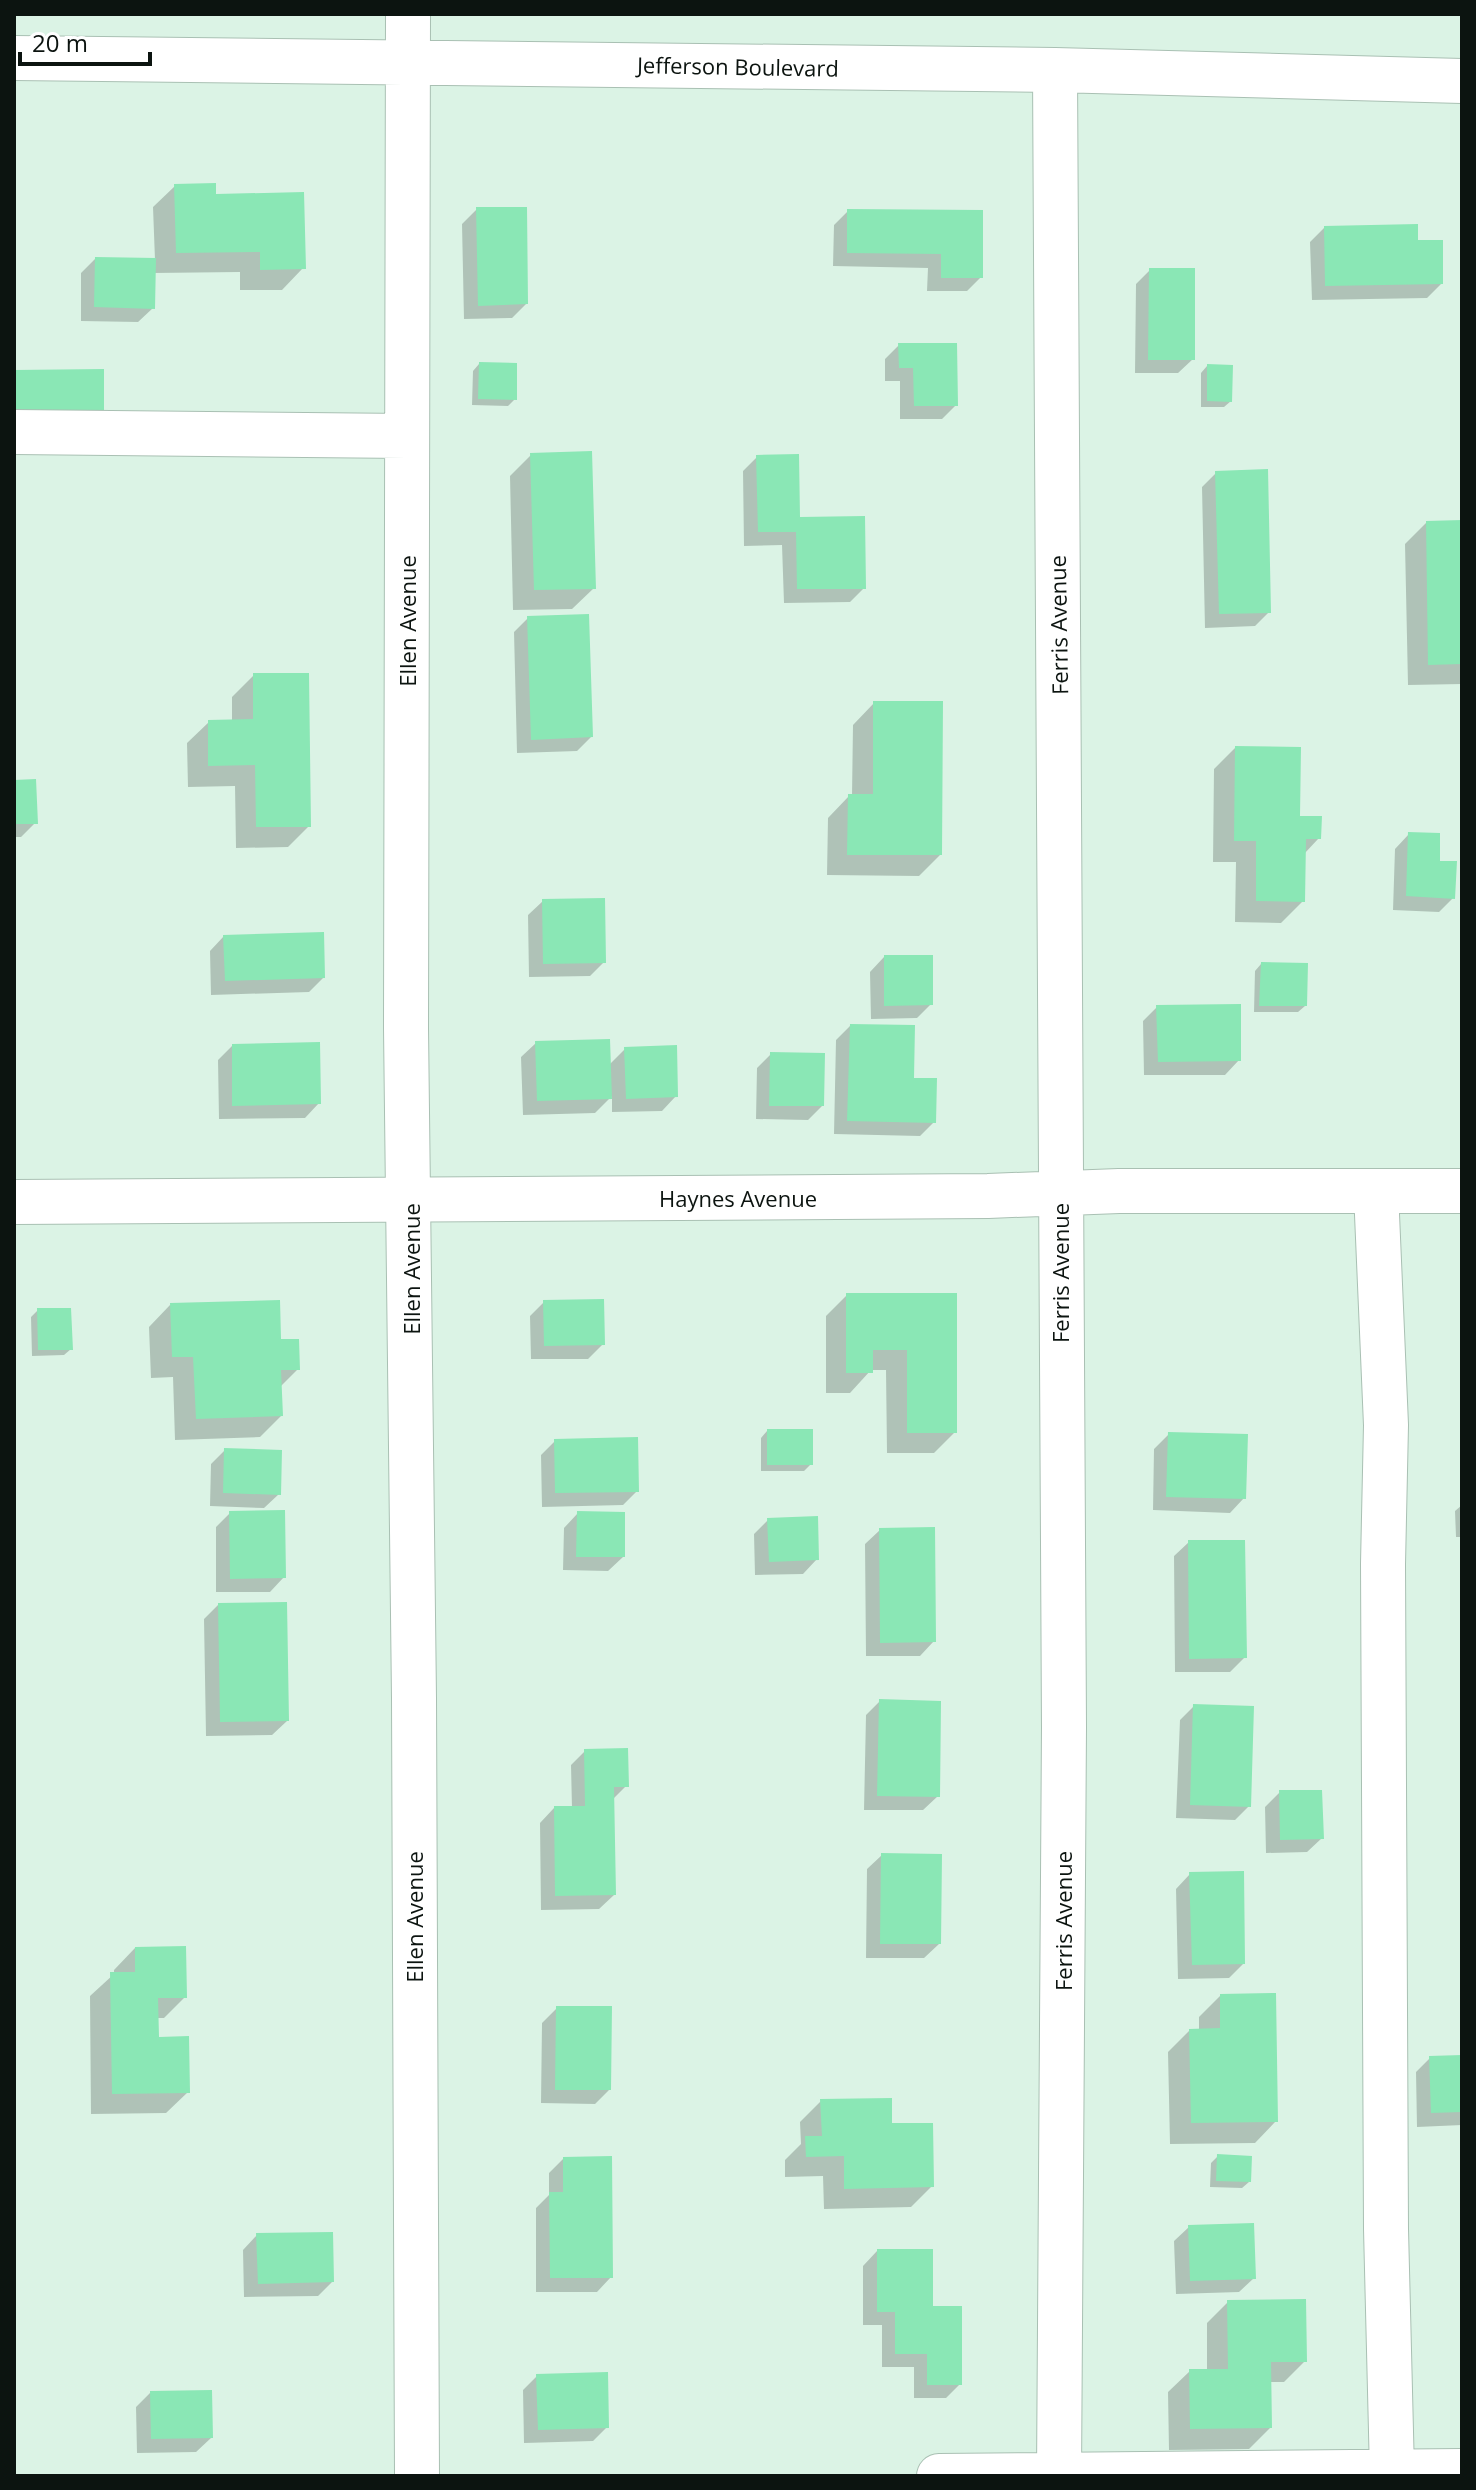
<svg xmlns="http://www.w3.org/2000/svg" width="1476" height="2490" font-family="'Open Sans',sans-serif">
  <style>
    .shadow { fill: #0003 }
    .building { fill: #8ae7b5 }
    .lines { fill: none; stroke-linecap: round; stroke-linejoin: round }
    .minor-casing { stroke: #a9c0b3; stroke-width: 46 }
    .minor { stroke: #fff; stroke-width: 44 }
    .labels { text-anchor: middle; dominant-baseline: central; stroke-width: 7; stroke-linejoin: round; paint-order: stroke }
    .street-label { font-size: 22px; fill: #0c1410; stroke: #fff }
  </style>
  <rect width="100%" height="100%" fill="#dbf3e5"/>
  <path class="shadow" d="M 175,186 L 214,196 L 303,268 L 282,290 L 240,290 L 240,272 L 153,273 L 153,308 L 138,322 L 81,321 L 81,273 L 95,259 L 155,260 L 153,207 Z
    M 477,209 L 526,304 L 512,318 L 464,319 L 462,224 Z
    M 848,211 L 981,212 L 981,277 L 967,291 L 927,291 L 928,268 L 833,266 L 834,225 Z
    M 1324,228 L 1416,242 L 1441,284 L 1427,298 L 1312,300 L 1310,242 Z
    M 1150,270 L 1193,359 L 1178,373 L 1135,373 L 1136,284 Z
    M 899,345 L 956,405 L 942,419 L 900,419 L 900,381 L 885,381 L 885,359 Z
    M 479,364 L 515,399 L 508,406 L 472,405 L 473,371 Z
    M 1207,366 L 1231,401 L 1224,407 L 1201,407 L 1201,373 Z
    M 531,455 L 594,588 L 572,609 L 513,610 L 510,476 Z
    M 757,457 L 798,519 L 864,588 L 850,602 L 784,603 L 782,545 L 744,546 L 743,471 Z
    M 1216,473 L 1269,612 L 1255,626 L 1205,628 L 1202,487 Z
    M 1462,522 L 1462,684 L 1408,685 L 1405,544 L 1426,523 Z
    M 528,618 L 591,737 L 577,751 L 517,753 L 514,632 Z
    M 254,675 L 309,826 L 288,847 L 236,848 L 235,786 L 188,787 L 187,743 L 209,722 L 232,722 L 232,697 Z
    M 874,703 L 940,855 L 919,876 L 827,875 L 828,818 L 849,796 L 852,796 L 853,725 Z
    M 1235,748 L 1319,838 L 1304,854 L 1303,901 L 1281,923 L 1235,922 L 1236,862 L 1213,862 L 1214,769 Z
    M 14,782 L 35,823 L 21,837 L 14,837 Z
    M 1409,834 L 1438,863 L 1453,898 L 1439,912 L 1393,910 L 1395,849 Z
    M 543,901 L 604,962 L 590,976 L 529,977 L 528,915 Z
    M 224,936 L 323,978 L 309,992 L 211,995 L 210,951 Z
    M 884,957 L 931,1004 L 917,1018 L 871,1019 L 870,972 Z
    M 1261,964 L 1305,1006 L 1298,1012 L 1254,1012 L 1255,971 Z
    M 1157,1007 L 1239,1060 L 1225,1075 L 1144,1075 L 1143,1021 Z
    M 850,1026 L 934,1122 L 920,1136 L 834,1134 L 836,1040 Z
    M 536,1043 L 609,1065 L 625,1049 L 676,1096 L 662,1111 L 612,1112 L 612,1096 L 595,1113 L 523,1115 L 521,1057 Z
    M 232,1046 L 319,1103 L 305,1118 L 219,1119 L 218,1060 Z
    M 771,1054 L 822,1106 L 808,1120 L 756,1119 L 757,1068 Z
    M 847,1295 L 955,1295 L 955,1432 L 934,1453 L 887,1453 L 886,1370 L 871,1370 L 850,1393 L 826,1393 L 826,1316 Z
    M 544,1302 L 603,1344 L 588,1359 L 531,1359 L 530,1316 Z
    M 170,1305 L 279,1342 L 298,1369 L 280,1387 L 281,1416 L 260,1437 L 175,1440 L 173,1377 L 151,1378 L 149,1327 Z
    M 38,1310 L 71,1349 L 64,1355 L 32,1356 L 31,1317 Z
    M 767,1431 L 811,1464 L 804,1471 L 761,1471 L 761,1438 Z
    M 1169,1434 L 1244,1498 L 1230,1513 L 1153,1510 L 1154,1449 Z
    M 555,1441 L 637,1491 L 623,1505 L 542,1507 L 541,1455 Z
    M 225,1450 L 279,1494 L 264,1508 L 210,1506 L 211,1464 Z
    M 1462,1505 L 1462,1537 L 1456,1537 L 1455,1511 Z
    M 230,1513 L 284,1577 L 270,1592 L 216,1592 L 216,1527 Z
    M 578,1513 L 623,1557 L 608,1571 L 563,1570 L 564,1528 Z
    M 768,1520 L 817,1559 L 803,1574 L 755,1575 L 754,1534 Z
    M 880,1530 L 934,1641 L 920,1656 L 866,1656 L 865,1544 Z
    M 1189,1542 L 1245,1657 L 1230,1672 L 1175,1672 L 1174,1556 Z
    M 218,1605 L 287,1721 L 272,1735 L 206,1736 L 204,1619 Z
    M 880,1701 L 938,1796 L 923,1810 L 864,1810 L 866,1715 Z
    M 1194,1706 L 1249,1806 L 1235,1820 L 1176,1818 L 1180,1720 Z
    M 585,1751 L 626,1786 L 612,1800 L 614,1895 L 599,1909 L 541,1910 L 540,1823 L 554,1808 L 572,1808 L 571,1765 Z
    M 1280,1792 L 1322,1838 L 1307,1852 L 1266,1853 L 1265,1807 Z
    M 882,1855 L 939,1944 L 924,1958 L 866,1958 L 867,1869 Z
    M 1190,1874 L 1243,1964 L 1229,1978 L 1178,1979 L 1176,1889 Z
    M 135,1948 L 185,1997 L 164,2018 L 157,2018 L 157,2039 L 188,2092 L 166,2113 L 91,2114 L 90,1996 L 114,1974 L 114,1970 Z
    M 1220,1996 L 1276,2121 L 1255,2143 L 1170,2144 L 1168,2052 L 1190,2030 L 1199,2030 L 1199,2017 Z
    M 557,2008 L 609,2090 L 595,2104 L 541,2103 L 542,2023 Z
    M 1462,2057 L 1462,2125 L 1417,2127 L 1416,2072 L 1430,2058 Z
    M 821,2101 L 890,2126 L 932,2186 L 911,2207 L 824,2209 L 823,2176 L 785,2177 L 785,2160 L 801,2144 L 800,2122 Z
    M 1218,2156 L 1249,2182 L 1242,2188 L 1210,2187 L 1211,2163 Z
    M 564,2158 L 611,2277 L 597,2292 L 536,2292 L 536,2208 L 549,2195 L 549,2173 Z
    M 1189,2227 L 1254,2278 L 1239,2292 L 1176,2294 L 1174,2241 Z
    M 257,2235 L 332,2282 L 318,2296 L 244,2297 L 243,2250 Z
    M 877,2251 L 931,2308 L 960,2384 L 946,2398 L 914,2398 L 914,2367 L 882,2367 L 882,2325 L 863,2325 L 863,2266 Z
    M 1228,2302 L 1305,2361 L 1284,2382 L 1270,2382 L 1270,2428 L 1249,2449 L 1169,2450 L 1168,2392 L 1190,2371 L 1207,2371 L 1207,2323 Z
    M 537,2376 L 607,2427 L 593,2441 L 524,2443 L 523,2390 Z
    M 150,2393 L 211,2438 L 196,2452 L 137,2453 L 136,2407 Z"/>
  <path class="building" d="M 216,183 L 216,194 L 304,192 L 306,269 L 260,270 L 260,252 L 176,253 L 174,184 Z
    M 476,207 L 527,207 L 528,304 L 478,306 Z
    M 847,209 L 983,210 L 983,278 L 941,278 L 941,254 L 847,253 Z
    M 1418,224 L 1418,240 L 1443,240 L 1443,284 L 1325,286 L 1324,226 Z
    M 95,257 L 156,258 L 155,309 L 94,307 Z
    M 1149,268 L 1195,268 L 1195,360 L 1148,360 Z
    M 898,343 L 957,343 L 958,406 L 914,406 L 913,368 L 899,368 Z
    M 479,362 L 517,363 L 517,400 L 478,399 Z
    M 1207,364 L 1233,365 L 1232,402 L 1207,401 Z
    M 104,369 L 104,412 L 14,413 L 14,370 Z
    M 592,451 L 596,589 L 534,590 L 530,453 Z
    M 799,454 L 800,517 L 865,516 L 866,589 L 797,589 L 796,532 L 758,532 L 756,455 Z
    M 1268,469 L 1271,613 L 1219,614 L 1215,471 Z
    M 1462,520 L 1462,664 L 1428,665 L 1426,521 Z
    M 589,614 L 593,737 L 531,740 L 527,616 Z
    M 253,673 L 309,673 L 311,827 L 256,827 L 255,765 L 208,766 L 208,720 L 253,719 Z
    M 873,701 L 943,701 L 942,855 L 847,855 L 848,794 L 873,794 Z
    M 1235,746 L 1301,747 L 1300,816 L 1322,816 L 1321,839 L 1306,839 L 1305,902 L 1256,901 L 1256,841 L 1234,841 Z
    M 36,779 L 38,824 L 14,824 L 14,780 Z
    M 1408,832 L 1440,833 L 1440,861 L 1457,861 L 1455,899 L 1406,896 Z
    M 605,898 L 606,963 L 543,964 L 542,899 Z
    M 324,932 L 325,978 L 225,981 L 223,935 Z
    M 884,955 L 933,955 L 933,1005 L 884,1006 Z
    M 1261,962 L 1308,963 L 1307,1006 L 1259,1006 Z
    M 1241,1004 L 1241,1061 L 1158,1062 L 1156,1005 Z
    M 850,1024 L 915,1025 L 914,1078 L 937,1078 L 936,1123 L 847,1121 Z
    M 610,1039 L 612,1099 L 537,1101 L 535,1041 Z
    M 320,1042 L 321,1104 L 232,1106 L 232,1044 Z
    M 677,1045 L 678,1097 L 626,1099 L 624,1047 Z
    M 770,1052 L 825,1053 L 824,1106 L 769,1106 Z
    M 846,1293 L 957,1293 L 957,1433 L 907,1433 L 907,1350 L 873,1350 L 873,1373 L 846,1373 Z
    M 604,1299 L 605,1345 L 544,1346 L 543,1300 Z
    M 280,1300 L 281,1339 L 299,1339 L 300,1370 L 281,1370 L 283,1416 L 196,1419 L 193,1357 L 172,1357 L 170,1303 Z
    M 37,1308 L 71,1308 L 73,1350 L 38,1350 Z
    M 767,1429 L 813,1429 L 813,1465 L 767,1465 Z
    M 1168,1432 L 1248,1434 L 1246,1499 L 1166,1497 Z
    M 638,1437 L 639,1492 L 555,1493 L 554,1439 Z
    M 224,1448 L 282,1450 L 281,1495 L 223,1493 Z
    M 285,1510 L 286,1578 L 230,1579 L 229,1511 Z
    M 577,1511 L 625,1512 L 625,1557 L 576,1557 Z
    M 818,1516 L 819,1560 L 769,1562 L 767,1518 Z
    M 935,1527 L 936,1642 L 880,1643 L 879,1528 Z
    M 1188,1540 L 1245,1540 L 1247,1658 L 1189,1659 Z
    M 287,1602 L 289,1721 L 220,1722 L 218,1603 Z
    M 879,1699 L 941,1701 L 940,1797 L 877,1796 Z
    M 1193,1704 L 1254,1706 L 1251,1807 L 1190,1805 Z
    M 628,1748 L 629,1787 L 614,1787 L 616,1895 L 555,1896 L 554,1806 L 585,1806 L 584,1749 Z
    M 1279,1790 L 1322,1790 L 1324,1839 L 1280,1840 Z
    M 881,1853 L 942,1854 L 941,1944 L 880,1944 Z
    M 1244,1871 L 1245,1964 L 1192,1965 L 1189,1872 Z
    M 186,1946 L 187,1998 L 158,1998 L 159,2037 L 189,2036 L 190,2093 L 112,2094 L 110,1972 L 135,1972 L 135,1947 Z
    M 1276,1993 L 1278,2122 L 1191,2123 L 1189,2029 L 1220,2028 L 1220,1994 Z
    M 556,2006 L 612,2006 L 611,2090 L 555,2090 Z
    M 1462,2055 L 1462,2112 L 1431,2113 L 1429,2056 Z
    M 892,2098 L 892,2123 L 933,2123 L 934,2187 L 844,2189 L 844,2156 L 806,2157 L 805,2136 L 822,2136 L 820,2099 Z
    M 1217,2154 L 1252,2156 L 1251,2182 L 1216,2181 Z
    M 612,2156 L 613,2278 L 550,2278 L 549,2192 L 563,2192 L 563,2157 Z
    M 1254,2223 L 1256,2279 L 1190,2281 L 1188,2225 Z
    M 333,2232 L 334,2282 L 258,2284 L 256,2233 Z
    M 877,2249 L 933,2249 L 933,2306 L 962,2306 L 962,2385 L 927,2385 L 927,2354 L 895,2354 L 895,2312 L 877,2312 Z
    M 1306,2299 L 1307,2362 L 1271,2362 L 1272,2428 L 1190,2429 L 1189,2369 L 1228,2369 L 1227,2300 Z
    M 608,2372 L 609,2428 L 538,2430 L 536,2374 Z
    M 212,2390 L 213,2438 L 151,2439 L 150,2391 Z"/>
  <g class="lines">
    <g class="minor-casing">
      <path id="minor" d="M 408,14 L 406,1028 L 414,1698 L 417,2476
        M 14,58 L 1055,70 L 1462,81
        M 1055,70 L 1064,1727 L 1059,2475
        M 14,432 L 407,436
        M 1376,1191 L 1386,1425 L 1383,1564 L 1386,2229 L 1392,2472
        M 14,1202 L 988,1196 L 1119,1191 L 1462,1191
        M 939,2476 L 1462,2471"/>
    </g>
    <use href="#minor" class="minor"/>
  </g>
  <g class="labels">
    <g class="street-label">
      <text transform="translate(738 66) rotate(1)">Jefferson Boulevard</text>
      <text transform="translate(407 621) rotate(-90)">Ellen Avenue</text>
      <text transform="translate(1058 625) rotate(-91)">Ferris Avenue</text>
      <text x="738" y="1198">Haynes Avenue</text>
      <text transform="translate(411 1269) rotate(-90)">Ellen Avenue</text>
      <text transform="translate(1060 1273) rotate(-90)">Ferris Avenue</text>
      <text transform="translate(414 1917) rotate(-90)">Ellen Avenue</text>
      <text transform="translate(1063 1921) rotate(-90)">Ferris Avenue</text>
    </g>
  </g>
  <rect width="1476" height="2490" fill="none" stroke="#0c1410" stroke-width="32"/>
  <path d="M20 52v12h130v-12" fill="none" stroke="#0c1410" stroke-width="4"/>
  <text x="32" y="52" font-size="24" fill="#0c1410" stroke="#ffffff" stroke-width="6" paint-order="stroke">20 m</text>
</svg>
